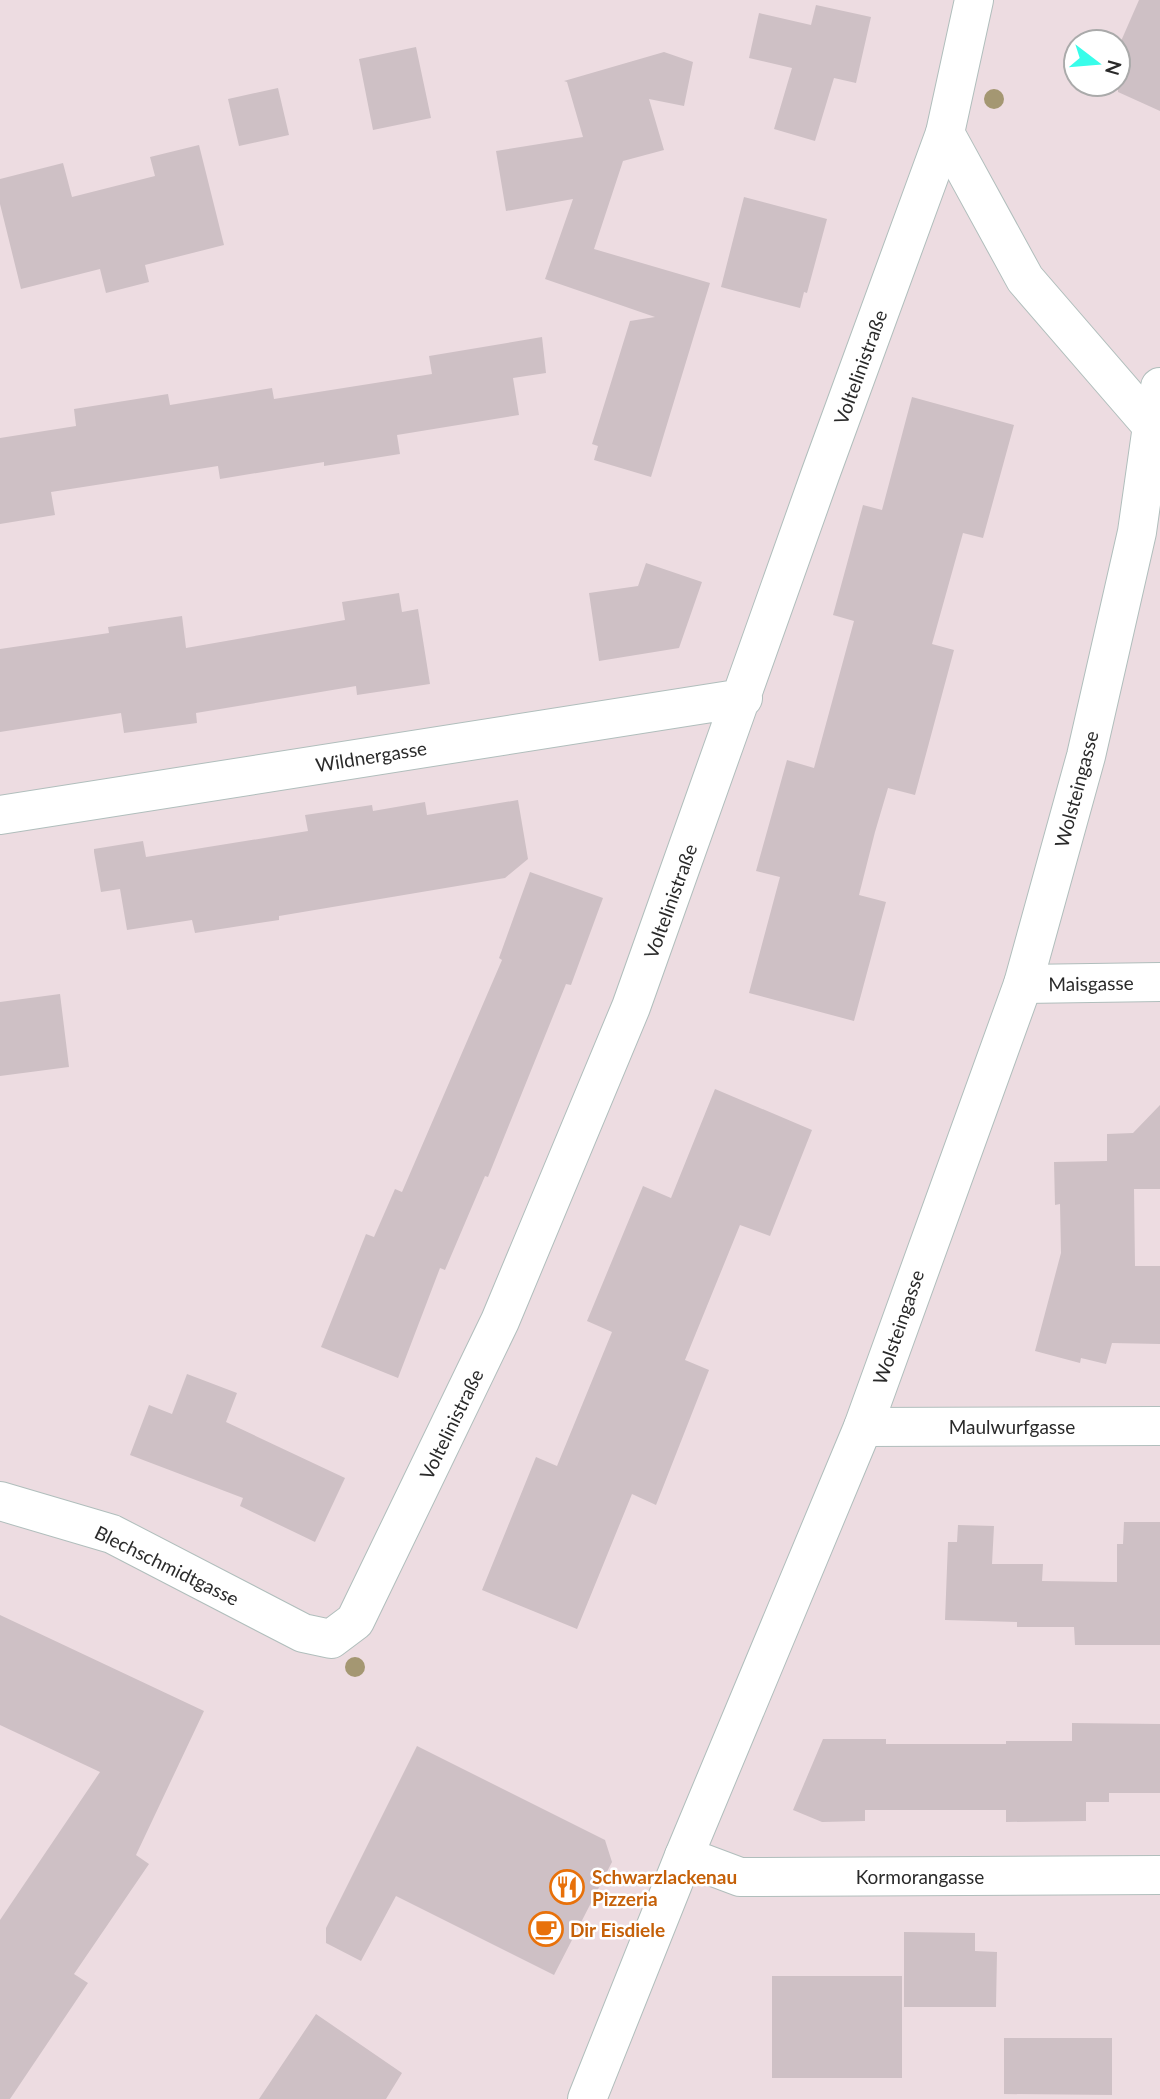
<svg xmlns="http://www.w3.org/2000/svg" width="1160" height="2099" font-family="Lato,sans-serif">
  <style>
    .building { fill: #cec0c5 }
    .lines { fill: none; stroke-linecap: round; stroke-linejoin: round }
    .street-casing { stroke: #b0bebc; stroke-width: 40 }
    .secondary-casing { stroke: #b0bebc; stroke-width: 40 }
    .street { stroke: #fff; stroke-width: 38 }
    .secondary { stroke: #fff; stroke-width: 38 }
    .tree { fill: #a49772 }
    .labels { text-anchor: middle; dominant-baseline: central; stroke-width: 5; stroke-linejoin: round; paint-order: stroke }
    .street-label { font-size: 19px; fill: #2a2a2a; stroke: #fff }
    .food-label { font-size: 19px; font-weight: bold; fill: #c56008; stroke: #fff; text-anchor: start }
  </style>
  <rect width="100%" height="100%" fill="#eddce1"/>
  <path class="building" d="M 1139,0 L 1160,0 L 1160,111 L 1118,92 L 1118,48 Z
    M 816,5 L 871,17 L 856,83 L 834,78 L 815,141 L 774,129 L 792,68 L 749,58 L 759,13 L 811,25 Z
    M 416,47 L 431,118 L 373,130 L 359,59 Z
    M 664,52 L 693,62 L 684,106 L 649,99 L 664,150 L 623,161 L 594,249 L 710,283 L 651,477 L 594,460 L 598,446 L 592,444 L 630,321 L 655,317 L 545,279 L 573,199 L 506,211 L 496,151 L 583,137 L 567,82 L 564,81 Z
    M 278,88 L 289,135 L 239,146 L 228,99 Z
    M 199,145 L 224,245 L 145,265 L 149,282 L 106,293 L 100,269 L 21,289 L 0,204 L 0,179 L 63,163 L 72,197 L 155,176 L 150,157 Z
    M 744,197 L 827,219 L 807,293 L 804,292 L 800,308 L 721,287 Z
    M 542,337 L 546,373 L 513,378 L 519,415 L 397,435 L 400,454 L 324,466 L 324,462 L 220,479 L 218,466 L 51,492 L 55,515 L 0,524 L 0,438 L 76,426 L 74,409 L 168,394 L 170,405 L 272,388 L 274,399 L 432,374 L 429,356 Z
    M 912,397 L 1014,425 L 983,538 L 963,533 L 932,644 L 954,650 L 915,795 L 888,788 L 875,832 L 859,895 L 886,902 L 854,1021 L 749,993 L 780,877 L 756,871 L 787,760 L 814,768 L 854,621 L 833,615 L 863,505 L 882,510 Z
    M 646,563 L 702,582 L 679,648 L 599,661 L 589,593 L 638,586 Z
    M 399,593 L 402,612 L 418,609 L 430,684 L 357,695 L 356,686 L 196,713 L 197,723 L 124,733 L 121,713 L 0,732 L 0,649 L 109,633 L 108,627 L 182,616 L 186,648 L 345,620 L 342,602 Z
    M 518,800 L 528,859 L 505,878 L 279,916 L 279,920 L 195,933 L 192,920 L 127,930 L 120,889 L 101,892 L 94,852 L 94,849 L 143,841 L 146,857 L 308,831 L 305,815 L 372,805 L 373,811 L 425,802 L 427,815 Z
    M 530,872 L 603,898 L 571,985 L 566,984 L 488,1177 L 485,1176 L 445,1270 L 440,1268 L 398,1378 L 321,1347 L 366,1234 L 374,1237 L 395,1189 L 402,1192 L 502,960 L 499,958 Z
    M 60,994 L 69,1067 L 0,1076 L 0,1002 Z
    M 715,1089 L 812,1130 L 770,1236 L 740,1225 L 685,1360 L 709,1370 L 656,1505 L 632,1494 L 577,1629 L 482,1590 L 536,1457 L 557,1466 L 612,1332 L 587,1321 L 643,1186 L 671,1198 Z
    M 1160,1105 L 1160,1189 L 1134,1189 L 1135,1266 L 1160,1266 L 1160,1344 L 1112,1343 L 1106,1364 L 1081,1358 L 1080,1363 L 1035,1351 L 1061,1253 L 1060,1204 L 1055,1205 L 1054,1162 L 1107,1161 L 1107,1134 L 1133,1133 Z
    M 187,1374 L 237,1393 L 226,1422 L 345,1478 L 315,1542 L 240,1506 L 243,1498 L 130,1455 L 149,1405 L 172,1414 Z
    M 1124,1522 L 1160,1522 L 1160,1645 L 1075,1645 L 1074,1627 L 1017,1627 L 1017,1622 L 945,1620 L 948,1542 L 957,1542 L 958,1525 L 994,1526 L 992,1564 L 1043,1564 L 1042,1581 L 1117,1582 L 1117,1544 L 1123,1544 Z
    M 0,1615 L 204,1711 L 136,1855 L 149,1864 L 74,1974 L 88,1983 L 10,2099 L 0,2099 L 0,1920 L 100,1772 L 0,1725 Z
    M 1072,1723 L 1160,1724 L 1160,1793 L 1109,1793 L 1109,1802 L 1086,1802 L 1086,1821 L 1006,1822 L 1006,1810 L 865,1810 L 865,1821 L 822,1822 L 793,1810 L 823,1739 L 886,1739 L 886,1744 L 1006,1744 L 1006,1741 L 1072,1741 Z
    M 417,1746 L 605,1840 L 612,1862 L 554,1975 L 396,1896 L 361,1961 L 326,1943 L 326,1928 Z
    M 904,1932 L 975,1933 L 975,1951 L 997,1952 L 996,2007 L 904,2007 Z
    M 772,1976 L 902,1976 L 902,2078 L 772,2078 Z
    M 316,2014 L 402,2073 L 386,2099 L 259,2099 Z
    M 1004,2038 L 1112,2038 L 1112,2095 L 1004,2094 Z"/>
  <g class="lines">
    <g class="street-casing">
      <path id="street" d="M 1152,426 L 1160,387
        M 0,815 L 743,698
        M 1023,984 L 1160,982
        M 863,1427 L 1160,1426
        M 0,1501 L 112,1534 L 303,1633 L 331,1639 L 355,1621 L 500,1321 L 631,1007 L 820,475 L 945,133
        M 684,1856 L 740,1877 L 1160,1875"/>
    </g>
    <g class="secondary-casing">
      <path id="secondary" d="M 587,2099 L 684,1856 L 863,1427 L 1023,984 L 1086,756 L 1137,532 L 1152,426 L 1025,279 L 945,133 L 974,0"/>
    </g>
    <use href="#street" class="street"/>
    <use href="#secondary" class="secondary"/>
  </g>
  <g class="tree">
    <circle cx="994" cy="99" r="10"/>
    <circle cx="355" cy="1667" r="10"/>
  </g>
  <defs>
    <g id="restaurant-ring" transform="scale(1.75)"><circle r="9.5" fill="#fff" stroke="#e8710a" stroke-width="1.5"/><path d="M-5-6h1v4h1v-4h1v4h1v-4h1v5L-1.5 .5V6h-2V.5L-5-1ZM5-6V6H3V1.5H1.5Q1.5-4 5-6Z" fill="#e8710a"/></g>
    <g id="cafe-ring" transform="scale(1.75)"><circle r="9.5" fill="#fff" stroke="#e8710a" stroke-width="1.5"/><path d="M-5.5-4.5H6V0H3Q3 3.5 0 3.5H-2.5Q-5.5 3.5-5.5 0ZM3-3.2v2h1.7v-2ZM-6 4.5H4V6H-6Z" fill="#e8710a"/></g>
  </defs>
  <g fill-rule="evenodd">
    <use href="#restaurant-ring" x="567" y="1887"/>
    <use href="#cafe-ring" x="546" y="1929"/>
  </g>
  <g class="labels">
    <g class="street-label">
      <text transform="translate(860 367) rotate(-70)">Voltelinistraße</text>
      <text transform="translate(371 756) rotate(-9)">Wildnergasse</text>
      <text transform="translate(1076 789) rotate(-75)">Wolsteingasse</text>
      <text transform="translate(670 901) rotate(-70)">Voltelinistraße</text>
      <text transform="translate(1091 983) rotate(-1)">Maisgasse</text>
      <text transform="translate(898 1327) rotate(-71)">Wolsteingasse</text>
      <text transform="translate(451 1424) rotate(-64)">Voltelinistraße</text>
      <text x="1012" y="1426">Maulwurfgasse</text>
      <text transform="translate(167 1565) rotate(26)">Blechschmidtgasse</text>
      <text x="920" y="1876">Kormorangasse</text>
    </g>
    <g class="food-label">
      <text x="592" y="1876">Schwarzlackenau<tspan x="592" dy="22">Pizzeria</tspan></text>
      <text x="570" y="1929">Dir Eisdiele</text>
    </g>
  </g>
  <g transform="translate(1097 63) rotate(106)"><circle r="33" fill="#ffffff" stroke="#aaaaaa" stroke-width="2"/>
  <path d="M0-5L12 26L0 18L-12 26Z" fill="#38fdea"/>
  <text y="-10" font-size="19" font-weight="bold" text-anchor="middle" fill="#2a2a2a">N</text>
  </g>
</svg>
